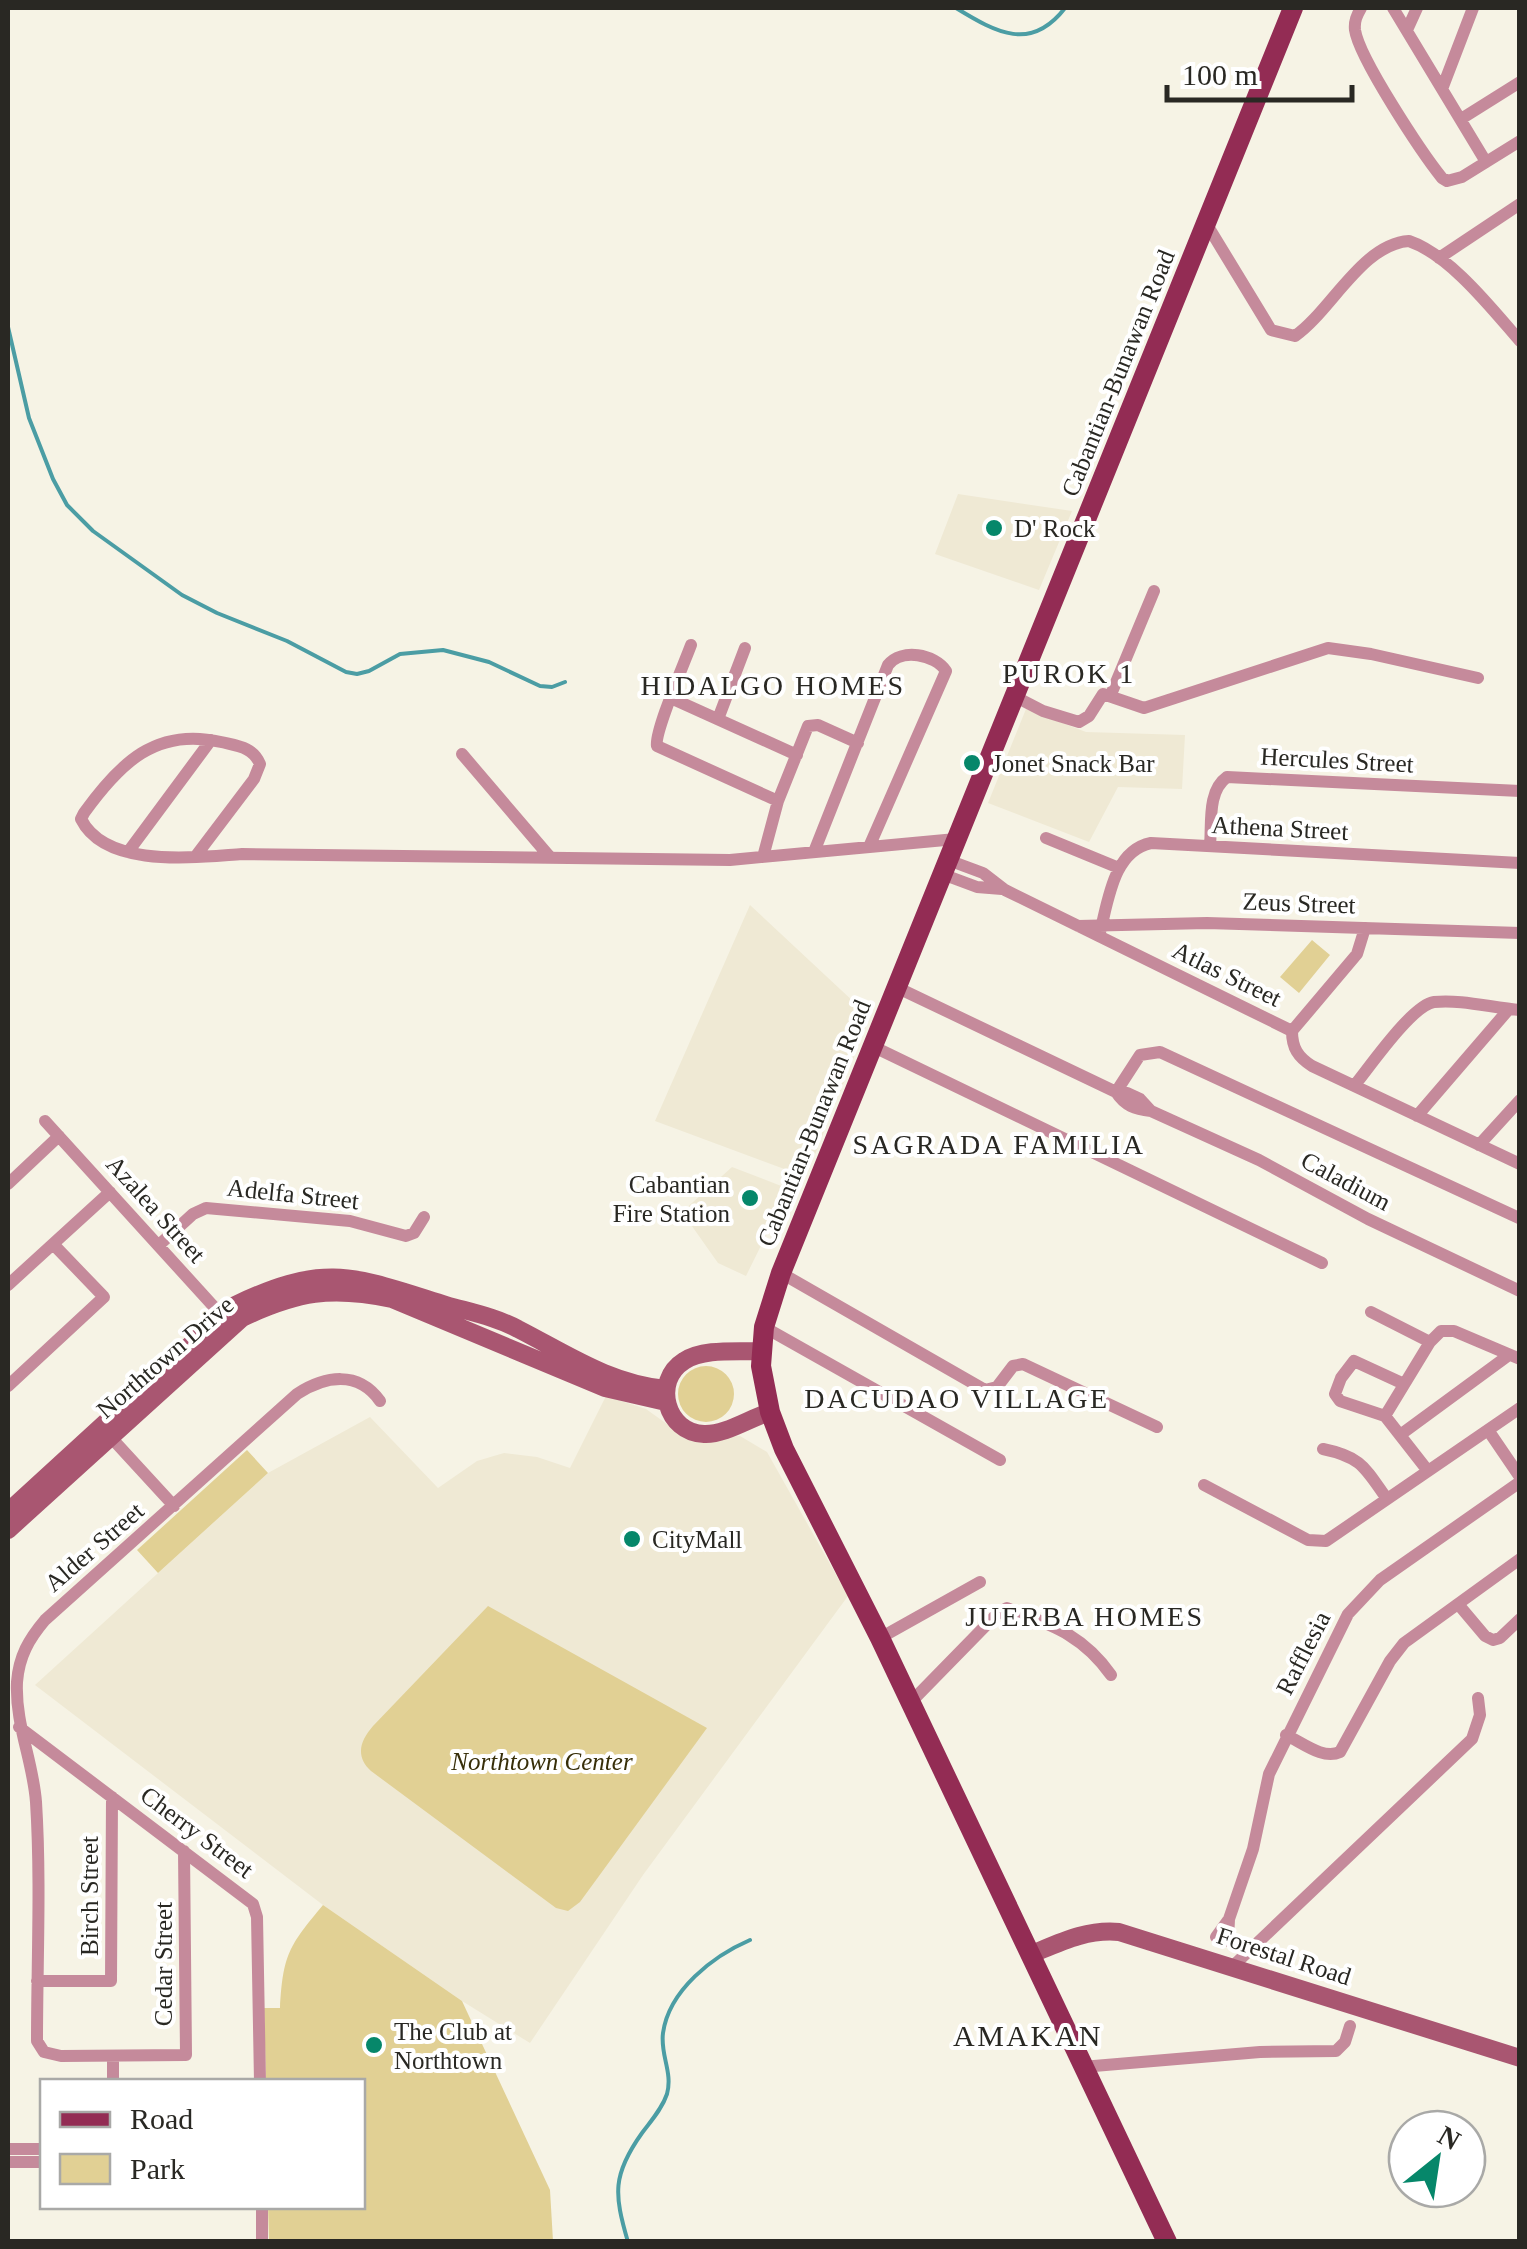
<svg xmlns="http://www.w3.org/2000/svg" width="1527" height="2249" font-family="'Times New Roman',serif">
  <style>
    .built { fill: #efe9d4 }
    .green { fill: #e1d094 }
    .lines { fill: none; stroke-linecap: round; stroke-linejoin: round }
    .stream { stroke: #4b9da4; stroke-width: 4 }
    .street { stroke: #c58a9b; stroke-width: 12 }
    .secondary { stroke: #a95671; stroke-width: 18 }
    .primary { stroke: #932c54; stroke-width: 20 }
    .poi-dot { fill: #06876a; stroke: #fff; stroke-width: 4 }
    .labels { text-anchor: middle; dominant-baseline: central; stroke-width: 8; stroke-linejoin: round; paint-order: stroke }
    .street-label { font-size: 25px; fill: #292823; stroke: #fff }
    .poi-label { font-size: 25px; fill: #292823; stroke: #fff; text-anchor: start }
    .park-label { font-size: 25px; font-style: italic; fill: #372e09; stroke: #fff }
    .neighbourhood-label { font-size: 28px; letter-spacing: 2.5px; fill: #292823; stroke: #fff }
    .quarter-label { font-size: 30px; letter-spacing: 2.5px; fill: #292823; stroke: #fff }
  </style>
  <rect width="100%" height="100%" fill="#f6f3e5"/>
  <path class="built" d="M 958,494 L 1072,511 L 1039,590 L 935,554 Z
    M 1026,709 L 1086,732 L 1185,735 L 1182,789 L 1118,787 L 1089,842 L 988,803 Z
    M 750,905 L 870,1017 L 806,1177 L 655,1121 Z
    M 732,1167 L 789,1189 L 746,1276 L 718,1263 L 682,1212 Z
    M 606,1396 L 646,1409 L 688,1439 L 740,1436 L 767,1452 L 848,1596 L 643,1875 L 530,2043 L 462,2001 L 323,1905 L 35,1685 L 268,1473 L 370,1417 L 438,1488 L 477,1461 L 504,1453 L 537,1457 L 570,1468 Z"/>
  <path class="green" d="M 1312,940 L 1330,955 L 1299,993 L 1280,977 Z
    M678 1394a28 28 0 1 1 56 0a28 28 0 1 1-56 0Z
    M 247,1450 L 268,1473 L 158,1573 L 137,1550 Z
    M 488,1606 L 707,1728 L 580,1902 L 568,1911 L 556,1908 L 371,1771 C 355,1756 360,1741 373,1726 Z
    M 323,1905 L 462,2001 L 550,2190 L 553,2241 L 269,2241 L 268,2207 L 362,2206 L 362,2082 L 266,2081 L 264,2008 L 280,2008 C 283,1954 289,1946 323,1905 Z"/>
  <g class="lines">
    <path class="stream" d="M 956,8 C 997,33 1031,52 1065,8
      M 8,327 L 29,418 L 53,479 L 67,505 L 93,531 L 182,595 L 217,613 L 287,641 L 346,672 L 357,674 L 369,671 L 400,654 L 443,650 L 489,662 L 540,686 L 552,687 L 565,682
      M 628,2242 C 614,2194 612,2175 642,2133 C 651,2121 662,2109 667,2094 C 673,2072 660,2055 663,2033 C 669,1990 713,1956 750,1940"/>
    <path class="street" d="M 1361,8 C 1357,15 1354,21 1355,30 C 1359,58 1422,153 1442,178 L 1447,181 L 1462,177 L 1520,141
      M 1393,8 L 1486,162
      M 1407,30 L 1417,8
      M 1442,89 L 1473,8
      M 1461,119 L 1520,82
      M 1206,223 L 1271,330 L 1295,336 C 1331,311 1362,244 1409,241 C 1450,255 1492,309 1520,341
      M 1439,258 L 1520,204
      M 691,645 C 684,664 654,733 657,746 L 778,801
      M 1112,692 L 1154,591
      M 1014,696 L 1043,711 L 1079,722 L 1089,716 L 1103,694 L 1144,708 L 1328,648 L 1371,654 L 1478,678
      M 673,699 L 797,755
      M 718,719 L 745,648
      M 462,754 L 549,856
      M 1046,838 L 1119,868
      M 1210,846 C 1212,824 1207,791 1227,777 L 1520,791
      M 128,852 L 211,740
      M 814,852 L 888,665 C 901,648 935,654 946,671 L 869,847
      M 195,857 L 254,779 L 260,764 C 253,747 238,746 221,742 C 156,727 120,763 84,813 L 81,819 C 106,869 196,857 242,854 L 730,860 L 956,839
      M 763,857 L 778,801 L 808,726 L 818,725 L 858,743
      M 948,860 L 983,873 L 1005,890 L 1292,1031
      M 942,874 L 977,887 L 1002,889
      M 1078,926 L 1207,923 L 1520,933
      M 1099,936 C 1108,904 1112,851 1151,843 L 1520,863
      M 896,987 L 1116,1092 L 1127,1093 L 1140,1099 L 1151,1111
      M 1292,1031 C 1292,1048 1298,1057 1312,1066 L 1520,1164
      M 1292,1031 L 1357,954 L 1365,928
      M 872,1046 L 1322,1263
      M 1354,1086 C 1369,1068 1412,1005 1434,1002 C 1461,999 1493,1008 1520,1010
      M 1116,1092 L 1140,1055 L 1160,1052 L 1519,1218
      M 1116,1092 C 1125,1106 1135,1109 1151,1111 L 1259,1160 L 1368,1219 L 1520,1291
      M 1417,1116 L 1509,1009
      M 45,1121 L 225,1319
      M 1479,1145 L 1520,1100
      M 8,1184 L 59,1136
      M 159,1245 L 193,1214 L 206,1208 L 350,1221 L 406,1236 L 414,1233 L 424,1217
      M 781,1273 L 985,1390 L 997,1387 L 1013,1366 L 1023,1364 L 1157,1427
      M 8,1285 L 110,1192
      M 1371,1312 L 1430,1342
      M 764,1327 L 1000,1460
      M 1404,1384 L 1354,1361 L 1341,1378 L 1335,1394 L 1340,1401 L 1385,1416 L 1428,1471
      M 8,1386 L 104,1297 L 53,1244
      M 1385,1416 L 1430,1342 L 1441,1331 L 1454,1331 L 1520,1359
      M 1488,1430 L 1520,1477
      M 106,1432 L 174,1506
      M 1400,1435 L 1509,1355
      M 1323,1449 C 1362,1457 1365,1468 1387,1499
      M 1204,1485 L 1308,1540 L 1326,1541 L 1520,1408
      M 1458,1604 L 1485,1636 L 1493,1640 L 1500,1638 L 1520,1619
      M 880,1638 L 980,1582
      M 910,1703 L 998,1613 L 1007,1608 C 1051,1625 1082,1634 1111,1675
      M 19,1727 L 253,1904 L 257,1917 L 260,2082
      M 1286,1735 C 1303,1743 1323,1760 1340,1752 L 1390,1661 L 1404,1643 L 1520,1559
      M 184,1851 L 186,2055 L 61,2056 L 44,2052 L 37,2041 C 37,1962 41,1881 36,1802 C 33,1761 15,1724 17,1682 C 19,1656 29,1639 45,1620 L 297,1394 C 325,1376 358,1370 380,1401
      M 1216,1937 L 1229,1919
      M 1228,1941 L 1229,1919 L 1253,1849 L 1269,1774 L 1348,1614 L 1380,1580 L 1520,1482
      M 1233,1966 L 1472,1739 L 1480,1715 L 1478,1698
      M 37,1981 L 111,1981 L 112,1797
      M 113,2056 L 113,2082
      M 1082,2067 L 1260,2052 L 1336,2051 L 1345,2042 L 1350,2026
      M 8,2149 L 42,2149
      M 8,2162 L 42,2162
      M 262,2206 L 262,2242"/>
    <path class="secondary" d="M 761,1351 C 738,1352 703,1348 684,1361 C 652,1381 666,1433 704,1434 C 725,1435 750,1418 770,1412
      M 8,1512 L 233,1306 C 326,1261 354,1276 446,1305 C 470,1312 496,1317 518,1329 C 567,1354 610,1384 666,1389
      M 8,1530 L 242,1318 C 297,1292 331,1286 392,1299 L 605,1388 L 666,1402
      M 1032,1954 C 1061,1942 1087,1929 1119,1932 L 1520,2058"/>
    <path class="primary" d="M 1167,2242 L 880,1638 L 784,1449 L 770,1412 L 761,1366 L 764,1327 L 781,1273 L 1293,8"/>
  </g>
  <g class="poi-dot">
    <circle cx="994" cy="528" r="10"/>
    <circle cx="972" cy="763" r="10"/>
    <circle cx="750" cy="1198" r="10"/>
    <circle cx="632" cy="1539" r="10"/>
    <circle cx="374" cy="2045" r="10"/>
  </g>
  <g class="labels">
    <g class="street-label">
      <text transform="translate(1118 373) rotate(-68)">Cabantian-Bunawan Road</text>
      <text transform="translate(1337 760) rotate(3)">Hercules Street</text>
      <text transform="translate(1280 828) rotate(3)">Athena Street</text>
      <text transform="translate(1299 903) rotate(2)">Zeus Street</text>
      <text transform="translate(1227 974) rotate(26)">Atlas Street</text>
      <text transform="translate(814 1123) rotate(-68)">Cabantian-Bunawan Road</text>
      <text transform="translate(1346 1181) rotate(28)">Caladium</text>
      <text transform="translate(293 1194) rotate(6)">Adelfa Street</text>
      <text transform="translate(156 1209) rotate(48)">Azalea Street</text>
      <text transform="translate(165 1357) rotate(-41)">Northtown Drive</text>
      <text transform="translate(94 1547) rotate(-41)">Alder Street</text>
      <text transform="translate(1303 1653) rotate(-63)">Rafflesia</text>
      <text transform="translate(197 1832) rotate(37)">Cherry Street</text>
      <text transform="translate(89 1896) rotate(-90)">Birch Street</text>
      <text transform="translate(1284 1956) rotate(18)">Forestal Road</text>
      <text transform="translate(163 1964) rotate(-90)">Cedar Street</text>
    </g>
    <g class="poi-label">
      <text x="1014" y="528">D' Rock</text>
      <text x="992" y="763">Jonet Snack Bar</text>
      <text x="730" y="1184" text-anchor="end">Cabantian<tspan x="730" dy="29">Fire Station</tspan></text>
      <text x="652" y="1539">CityMall</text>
      <text x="394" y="2031">The Club at<tspan x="394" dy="29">Northtown</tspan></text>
    </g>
    <g class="park-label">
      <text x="542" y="1761">Northtown Center</text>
    </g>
    <g class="neighbourhood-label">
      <text x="1069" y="673">PUROK 1</text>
      <text x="773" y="685">HIDALGO HOMES</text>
      <text x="999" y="1144">SAGRADA FAMILIA</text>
      <text x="957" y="1398">DACUDAO VILLAGE</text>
      <text x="1085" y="1616">JUERBA HOMES</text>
    </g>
    <g class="quarter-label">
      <text x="1028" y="2035">AMAKAN</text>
    </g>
  </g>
  <rect width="1527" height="2249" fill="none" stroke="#292823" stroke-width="20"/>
  <rect x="40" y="2079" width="325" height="130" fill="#ffffff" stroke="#a9a9a7" stroke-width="2.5"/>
  <rect x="60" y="2112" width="50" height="15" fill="#932c54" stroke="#a9a9a7" stroke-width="2.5"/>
  <text x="130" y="2129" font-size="30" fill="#292823">Road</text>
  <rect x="60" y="2154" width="50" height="30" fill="#e1d094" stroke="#a9a9a7" stroke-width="2.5"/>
  <text x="130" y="2179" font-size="30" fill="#292823">Park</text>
  <g transform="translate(1437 2159) rotate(30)"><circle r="48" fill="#ffffff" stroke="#a9a9a7" stroke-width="2.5"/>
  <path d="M0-8L18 38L0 25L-18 38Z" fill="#06876a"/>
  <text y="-15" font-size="28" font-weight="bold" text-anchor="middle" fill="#292823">N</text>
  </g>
  <path d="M1167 85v15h185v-15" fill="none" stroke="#292823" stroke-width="5"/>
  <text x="1182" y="85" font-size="30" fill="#292823" stroke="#ffffff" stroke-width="8" paint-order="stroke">100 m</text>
</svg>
